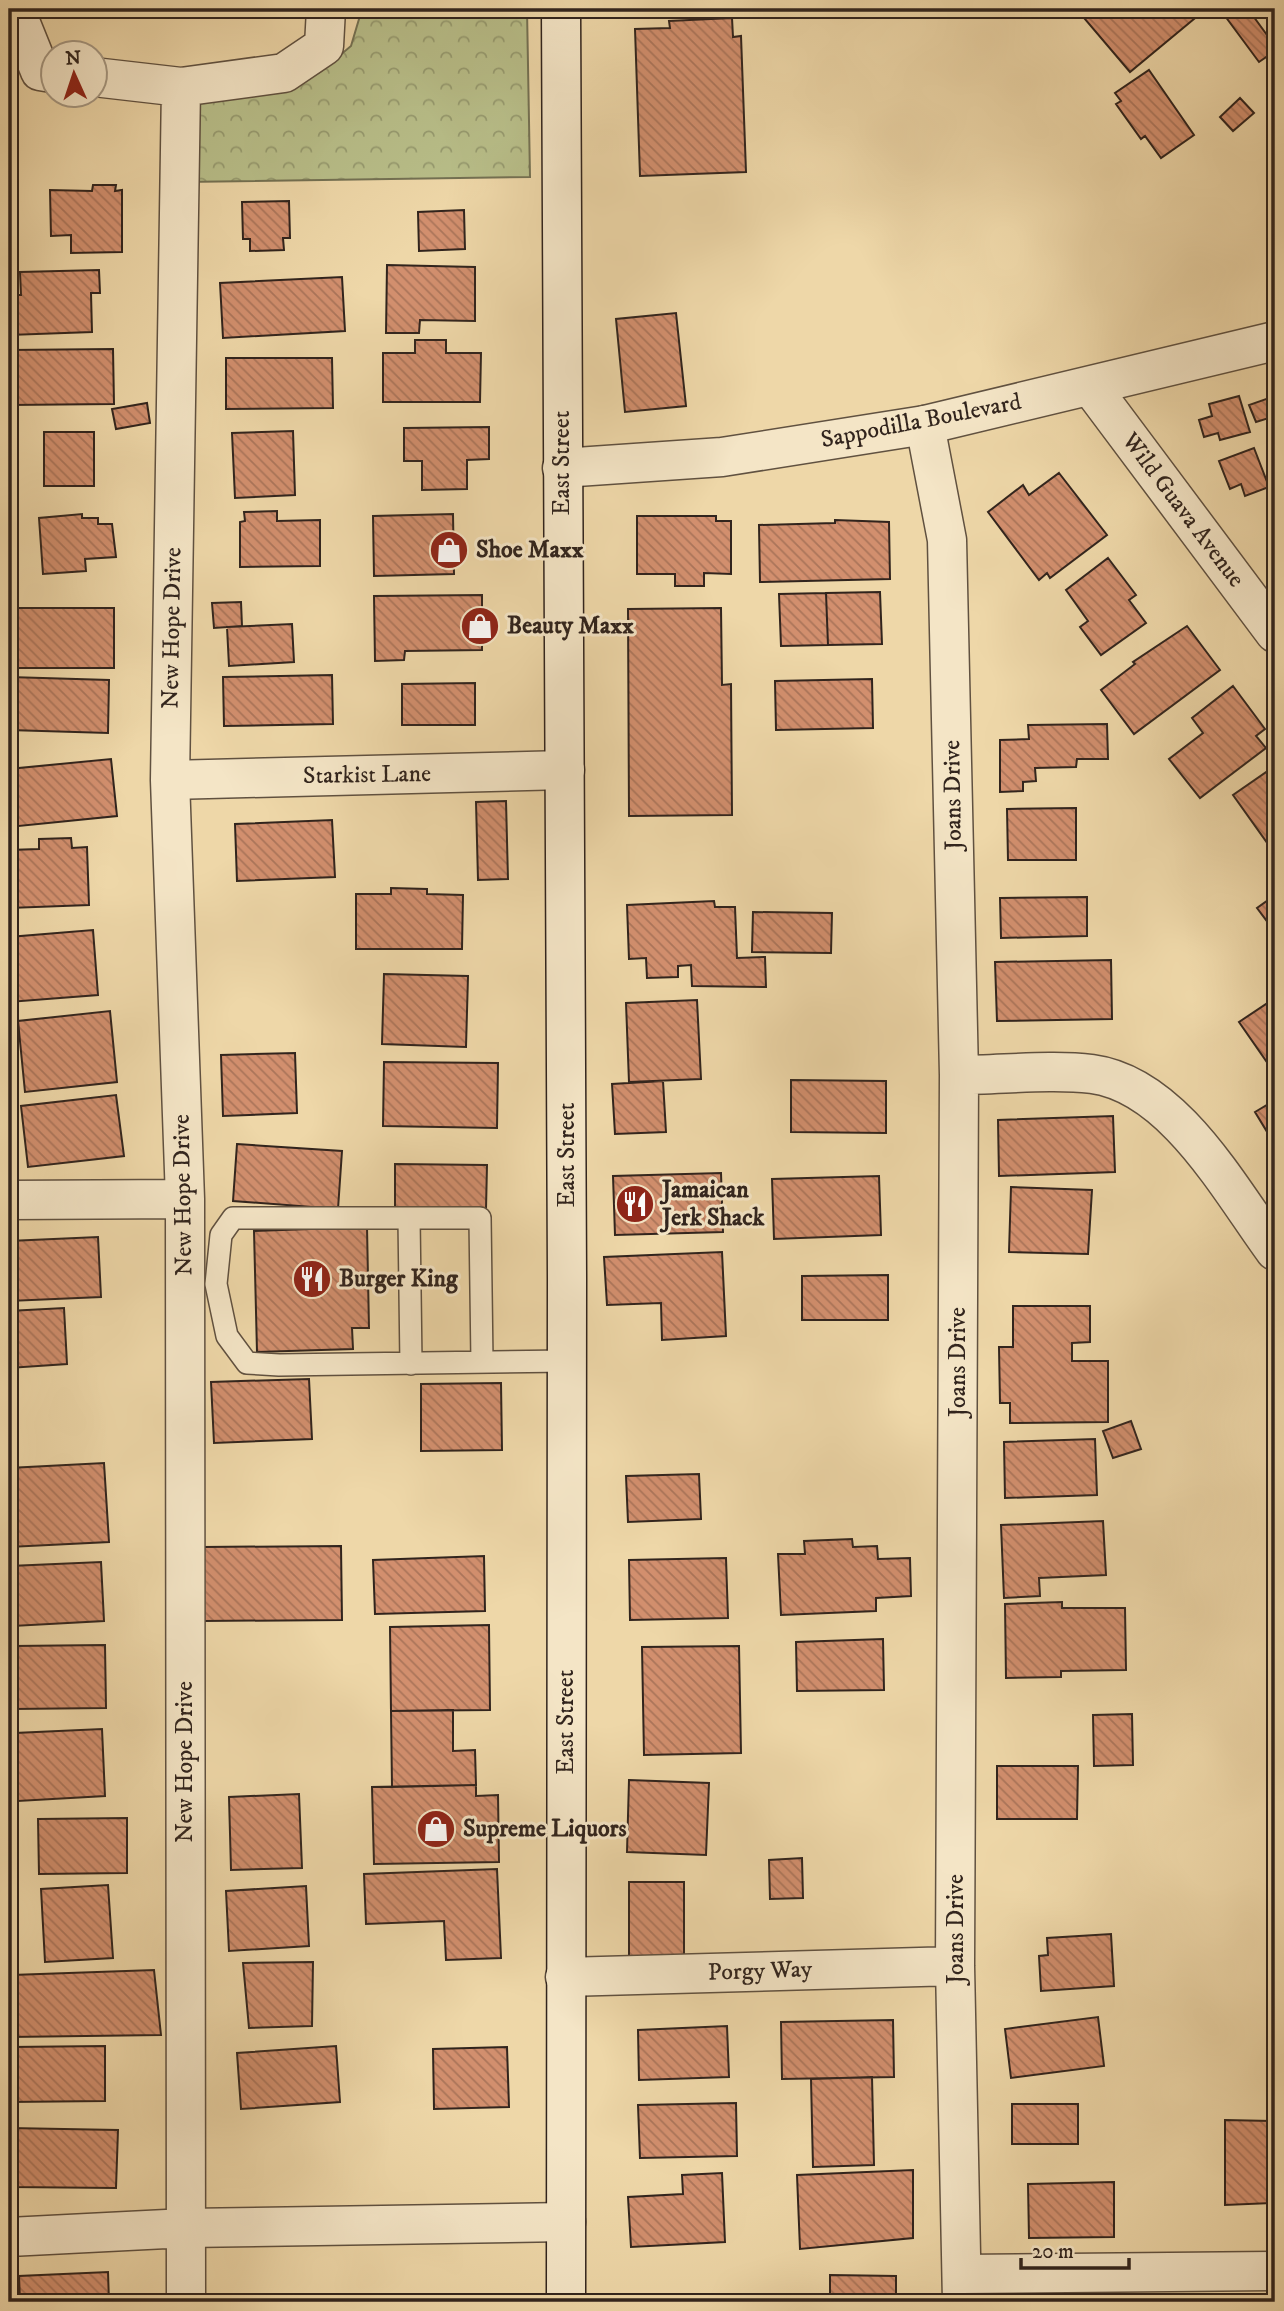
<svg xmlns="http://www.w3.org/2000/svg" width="1284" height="2311" font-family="'IM FELL DW Pica',serif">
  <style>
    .forest { fill: url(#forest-crowns); stroke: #747153; stroke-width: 2 }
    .building { fill: url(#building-back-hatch); stroke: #31241d; stroke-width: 2 }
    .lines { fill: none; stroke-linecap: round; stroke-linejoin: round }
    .service-casing { stroke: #605140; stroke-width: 24 }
    .minor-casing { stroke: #605140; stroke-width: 41 }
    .tertiary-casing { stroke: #605140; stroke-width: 41 }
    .secondary-casing { stroke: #31241d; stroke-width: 41 }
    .service { stroke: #f4e5c6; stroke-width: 21 }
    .minor { stroke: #f4e5c6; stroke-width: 38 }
    .tertiary { stroke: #f4e5c6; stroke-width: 38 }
    .secondary { stroke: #f4e5c6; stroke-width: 38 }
    .labels { text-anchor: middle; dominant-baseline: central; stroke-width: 6; stroke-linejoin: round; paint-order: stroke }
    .street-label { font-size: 24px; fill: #31241d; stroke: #f4e5c6 }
    .poi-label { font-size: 24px; font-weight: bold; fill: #31241d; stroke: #f4e5c6; text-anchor: start }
  </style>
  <defs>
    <pattern id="forest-crowns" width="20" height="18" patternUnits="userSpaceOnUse" patternTransform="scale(1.75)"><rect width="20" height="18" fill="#b8be89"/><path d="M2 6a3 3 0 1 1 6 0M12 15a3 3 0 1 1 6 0" fill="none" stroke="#969a6f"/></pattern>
    <pattern id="building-back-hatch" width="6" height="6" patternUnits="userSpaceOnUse" patternTransform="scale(1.75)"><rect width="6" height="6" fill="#d28f6e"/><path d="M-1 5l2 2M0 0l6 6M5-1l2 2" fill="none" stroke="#ab755a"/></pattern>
  </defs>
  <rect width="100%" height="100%" fill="#eed7a8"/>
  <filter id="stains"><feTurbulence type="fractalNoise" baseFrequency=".00286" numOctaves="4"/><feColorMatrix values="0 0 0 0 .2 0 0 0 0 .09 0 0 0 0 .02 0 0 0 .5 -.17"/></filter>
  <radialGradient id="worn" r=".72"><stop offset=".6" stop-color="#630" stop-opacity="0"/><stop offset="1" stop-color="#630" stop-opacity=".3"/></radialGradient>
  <path class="forest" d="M 362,9 L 527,9 L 530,177 L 183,182 L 194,97 L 320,72 L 351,46 Z"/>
  <path class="building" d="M 1096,9 L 1206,9 L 1130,72 L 1084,18 Z
    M 1234,9 L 1248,9 L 1275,46 L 1275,51 L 1259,62 L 1225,16 Z
    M 732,18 L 733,37 L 741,36 L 746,172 L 640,176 L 635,29 L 670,28 L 669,21 Z
    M 1149,70 L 1194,135 L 1161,158 L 1145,136 L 1141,139 L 1116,104 L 1121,101 L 1115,93 Z
    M 1240,98 L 1254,113 L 1233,131 L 1220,117 Z
    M 93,185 L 116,185 L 115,191 L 122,190 L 122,252 L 71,253 L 71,235 L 51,236 L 50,190 L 92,191 Z
    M 289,201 L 290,238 L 283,238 L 284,250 L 250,251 L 250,239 L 243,239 L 242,202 Z
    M 464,210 L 465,249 L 419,251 L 418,212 Z
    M 387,265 L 475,267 L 475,321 L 420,320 L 419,333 L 386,333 Z
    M 99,270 L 100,293 L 91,293 L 92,332 L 9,335 L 9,295 L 21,295 L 20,272 Z
    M 342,277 L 345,331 L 223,338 L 220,283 Z
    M 676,313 L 686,406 L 625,412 L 616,319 Z
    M 415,340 L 446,340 L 446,353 L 481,353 L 480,402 L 383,402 L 383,353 L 415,353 Z
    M 113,349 L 114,404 L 9,405 L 9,350 Z
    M 226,358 L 332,358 L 333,408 L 226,409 Z
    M 1239,396 L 1250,432 L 1220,440 L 1218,433 L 1204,437 L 1199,420 L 1212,416 L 1209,404 Z
    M 1275,396 L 1275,416 L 1256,422 L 1249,405 Z
    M 147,403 L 150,423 L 116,429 L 112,409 Z
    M 489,427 L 489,459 L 467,460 L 467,489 L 422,490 L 422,461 L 404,461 L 404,428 Z
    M 293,431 L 295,495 L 235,498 L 232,433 Z
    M 44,432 L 94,432 L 94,486 L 44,486 Z
    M 1254,448 L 1269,487 L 1245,496 L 1241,484 L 1230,489 L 1219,461 Z
    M 1059,473 L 1107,535 L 1050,578 L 1047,573 L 1039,580 L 988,512 L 1023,485 L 1029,495 Z
    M 277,511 L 277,521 L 320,520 L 320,566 L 240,567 L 240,522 L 245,521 L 244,512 Z
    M 82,514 L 82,518 L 98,518 L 98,524 L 112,524 L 116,557 L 85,559 L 86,571 L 43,574 L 39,518 Z
    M 453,514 L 454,574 L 374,576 L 373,516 Z
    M 637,516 L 716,516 L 716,521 L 731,521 L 731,574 L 704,573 L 704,586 L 675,586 L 675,574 L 637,574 Z
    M 835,520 L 889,522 L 890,579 L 760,582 L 759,525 L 835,523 Z
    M 1108,558 L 1136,595 L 1129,600 L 1146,623 L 1101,655 L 1080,627 L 1088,621 L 1066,590 Z
    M 880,592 L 882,644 L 828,645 L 826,593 Z
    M 826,593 L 828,645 L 781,646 L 779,594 Z
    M 482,595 L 482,650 L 405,651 L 404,660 L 375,661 L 374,596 Z
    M 241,602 L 242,626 L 214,628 L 212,603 Z
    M 9,608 L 114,608 L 114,668 L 9,668 Z
    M 721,608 L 722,685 L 731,684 L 732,815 L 629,816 L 628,609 Z
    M 292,624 L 294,662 L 229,666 L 227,627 Z
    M 1187,626 L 1220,670 L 1134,734 L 1101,690 L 1135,664 L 1133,662 Z
    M 332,675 L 333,724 L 224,726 L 223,677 Z
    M 9,677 L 109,680 L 108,733 L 9,730 Z
    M 872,679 L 873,728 L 776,730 L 775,681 Z
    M 475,683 L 475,725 L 402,725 L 402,684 Z
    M 1233,686 L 1265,729 L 1256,736 L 1266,748 L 1200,798 L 1169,759 L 1203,733 L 1192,718 Z
    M 1107,724 L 1108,759 L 1077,759 L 1076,767 L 1035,768 L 1036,781 L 1023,782 L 1023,791 L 1000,792 L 1000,740 L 1029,739 L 1028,725 Z
    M 111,759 L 117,816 L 9,827 L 9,769 Z
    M 1275,766 L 1275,854 L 1233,795 Z
    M 506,801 L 508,879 L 478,880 L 476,802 Z
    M 1076,808 L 1076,860 L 1008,860 L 1007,809 Z
    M 332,820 L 335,877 L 237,881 L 235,824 Z
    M 71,838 L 72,848 L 87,847 L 89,905 L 9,908 L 9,850 L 39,849 L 39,839 Z
    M 391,888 L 427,889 L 427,894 L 463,895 L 462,949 L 356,949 L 356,894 L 391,894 Z
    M 1275,895 L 1275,932 L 1257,908 Z
    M 1087,897 L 1087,936 L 1001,938 L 1000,898 Z
    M 714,901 L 715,907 L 735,907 L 737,958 L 765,957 L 766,987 L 692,986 L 691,965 L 678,966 L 678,977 L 647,978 L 646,958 L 629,959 L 627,905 Z
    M 753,912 L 832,913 L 831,953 L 752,952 Z
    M 93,930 L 98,995 L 9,1002 L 9,937 Z
    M 1111,960 L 1112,1019 L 997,1021 L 995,962 Z
    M 384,974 L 468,976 L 466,1047 L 382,1044 Z
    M 1275,998 L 1275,1065 L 1271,1068 L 1239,1022 Z
    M 697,1000 L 701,1079 L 629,1082 L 626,1003 Z
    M 110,1011 L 117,1082 L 25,1092 L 18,1021 Z
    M 295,1053 L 297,1113 L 223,1116 L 221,1055 Z
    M 384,1062 L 498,1063 L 497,1128 L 383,1126 Z
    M 791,1080 L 886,1081 L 886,1133 L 791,1132 Z
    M 663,1081 L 666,1132 L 615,1134 L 612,1084 Z
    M 116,1095 L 124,1156 L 28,1167 L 21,1106 Z
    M 1275,1100 L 1275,1145 L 1255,1112 Z
    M 1113,1116 L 1115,1172 L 999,1176 L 998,1120 Z
    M 237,1144 L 342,1151 L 338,1209 L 233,1201 Z
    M 395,1164 L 487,1165 L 486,1209 L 395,1209 Z
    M 721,1173 L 723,1232 L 615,1235 L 613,1176 Z
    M 879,1176 L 881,1235 L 774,1239 L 772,1179 Z
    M 1011,1187 L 1092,1190 L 1088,1254 L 1009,1252 Z
    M 367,1227 L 369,1328 L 352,1328 L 353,1349 L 257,1352 L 254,1231 Z
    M 98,1237 L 101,1297 L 9,1301 L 9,1241 Z
    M 722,1252 L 726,1336 L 662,1340 L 661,1303 L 607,1305 L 604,1257 Z
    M 888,1275 L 888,1320 L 802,1320 L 802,1276 Z
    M 1013,1306 L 1090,1306 L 1090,1342 L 1072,1343 L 1072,1361 L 1108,1361 L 1108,1422 L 1010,1423 L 1010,1403 L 1000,1403 L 999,1347 L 1013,1347 Z
    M 64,1308 L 67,1364 L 9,1368 L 9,1311 Z
    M 309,1379 L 312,1439 L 214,1443 L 211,1382 Z
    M 501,1383 L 502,1450 L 421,1451 L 421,1384 Z
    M 1131,1421 L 1141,1449 L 1113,1458 L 1103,1431 Z
    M 1095,1439 L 1097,1495 L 1005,1498 L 1004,1442 Z
    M 104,1463 L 109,1542 L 9,1547 L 9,1468 Z
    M 699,1474 L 701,1519 L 628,1522 L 626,1476 Z
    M 1103,1521 L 1106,1575 L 1039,1578 L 1040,1596 L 1004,1598 L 1001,1525 Z
    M 852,1539 L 853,1547 L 877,1546 L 878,1559 L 910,1558 L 911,1596 L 876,1598 L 876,1611 L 781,1615 L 778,1554 L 805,1554 L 804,1541 Z
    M 341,1546 L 342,1620 L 203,1621 L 203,1547 Z
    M 484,1556 L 485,1611 L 375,1614 L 373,1560 Z
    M 726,1558 L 728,1618 L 630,1620 L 629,1560 Z
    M 101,1562 L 104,1621 L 13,1626 L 10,1566 Z
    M 1062,1602 L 1062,1608 L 1125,1608 L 1126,1670 L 1061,1671 L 1061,1677 L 1006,1678 L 1005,1604 Z
    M 489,1625 L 490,1710 L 391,1711 L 390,1627 Z
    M 883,1639 L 884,1690 L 797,1691 L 796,1642 Z
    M 105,1645 L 106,1708 L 13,1709 L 13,1646 Z
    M 739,1646 L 741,1753 L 644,1755 L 642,1647 Z
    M 453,1710 L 453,1751 L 475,1750 L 476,1785 L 392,1787 L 391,1711 Z
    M 1132,1714 L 1133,1765 L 1094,1766 L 1093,1715 Z
    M 102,1729 L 105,1796 L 18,1801 L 15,1733 Z
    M 997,1766 L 1078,1766 L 1077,1819 L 997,1819 Z
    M 629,1780 L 709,1783 L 706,1855 L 627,1852 Z
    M 476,1785 L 476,1796 L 498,1795 L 499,1862 L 374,1864 L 372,1787 Z
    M 299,1794 L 302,1868 L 231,1870 L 229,1797 Z
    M 127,1818 L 127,1873 L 39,1874 L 38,1819 Z
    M 802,1858 L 803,1898 L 770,1899 L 769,1860 Z
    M 497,1869 L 501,1958 L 446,1960 L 444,1921 L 366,1924 L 364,1874 Z
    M 629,1882 L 684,1882 L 684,1959 L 629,1959 Z
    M 108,1885 L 113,1958 L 45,1962 L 41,1889 Z
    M 306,1886 L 309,1946 L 229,1951 L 226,1891 Z
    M 1111,1934 L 1114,1986 L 1041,1991 L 1039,1956 L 1048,1955 L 1047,1938 Z
    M 313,1962 L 312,2026 L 249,2028 L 243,1963 Z
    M 154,1970 L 161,2035 L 9,2037 L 12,1975 Z
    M 1098,2017 L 1104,2066 L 1011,2078 L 1005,2029 Z
    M 893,2020 L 894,2077 L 782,2079 L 781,2022 Z
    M 727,2026 L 729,2077 L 639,2080 L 638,2030 Z
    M 105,2046 L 105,2101 L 9,2102 L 9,2047 Z
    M 336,2046 L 340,2102 L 241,2109 L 237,2053 Z
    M 507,2047 L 509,2107 L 434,2109 L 433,2049 Z
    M 872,2077 L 874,2165 L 813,2167 L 811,2079 Z
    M 736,2103 L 737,2156 L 640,2158 L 638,2105 Z
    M 1012,2104 L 1078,2104 L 1078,2144 L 1012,2144 Z
    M 1225,2120 L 1275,2121 L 1275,2203 L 1225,2205 Z
    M 9,2128 L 118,2130 L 116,2188 L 9,2187 Z
    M 913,2170 L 913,2238 L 800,2249 L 797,2175 Z
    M 722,2173 L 725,2242 L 631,2247 L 628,2197 L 683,2194 L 682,2175 Z
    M 1114,2182 L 1114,2237 L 1029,2238 L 1028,2184 Z
    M 108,2272 L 109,2302 L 20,2302 L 19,2276 Z
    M 830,2275 L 896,2276 L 896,2302 L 830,2302 Z"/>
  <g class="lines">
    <g class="service-casing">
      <path id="service" d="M 409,1218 L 411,1364
        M 482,1362 L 480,1218 L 233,1218 L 221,1235 L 216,1284 L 227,1336 L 247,1363 L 279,1365 L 567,1361"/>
    </g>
    <g class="minor-casing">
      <path id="minor" d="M 15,9 L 40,71 L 52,73
        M 94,77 L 181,87 L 284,73 L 324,46 L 326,9
        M 181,87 L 170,780 L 185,1199 L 186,2302
        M 1091,387 L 1275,633
        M 925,425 L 947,540 L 959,1075 L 955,1966 L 962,2302
        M 170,780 L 565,770
        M 959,1075 C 1001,1075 1051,1069 1092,1074 C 1174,1085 1230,1190 1275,1251
        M 9,1200 L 185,1199
        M 565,1977 L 955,1966
        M 9,2237 L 186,2228 L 566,2222
        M 962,2274 L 1275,2271"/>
    </g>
    <g class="tertiary-casing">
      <path id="tertiary" d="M 562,468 L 722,457 L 925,425 L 1275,341"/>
    </g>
    <g class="secondary-casing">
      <path id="secondary" d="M 561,9 L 567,1278 L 566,2302"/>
    </g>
    <use href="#service" class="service"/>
    <use href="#minor" class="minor"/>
    <use href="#tertiary" class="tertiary"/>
    <use href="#secondary" class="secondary"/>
  </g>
  <defs>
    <g id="shop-disc" transform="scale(2.0125)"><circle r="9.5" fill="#8f2418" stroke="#f4e5c6"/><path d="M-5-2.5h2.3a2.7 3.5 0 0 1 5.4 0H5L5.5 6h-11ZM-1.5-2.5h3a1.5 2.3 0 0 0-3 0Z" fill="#fff"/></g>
    <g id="restaurant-disc" transform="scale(2.0125)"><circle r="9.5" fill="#8f2418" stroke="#f4e5c6"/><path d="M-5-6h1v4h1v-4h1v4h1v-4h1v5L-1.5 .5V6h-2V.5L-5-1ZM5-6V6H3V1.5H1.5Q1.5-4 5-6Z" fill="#fff"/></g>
  </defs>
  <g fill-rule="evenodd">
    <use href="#shop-disc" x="449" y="550"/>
    <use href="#shop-disc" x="480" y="626"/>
    <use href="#restaurant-disc" x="635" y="1204"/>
    <use href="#restaurant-disc" x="312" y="1279"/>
    <use href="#shop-disc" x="436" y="1829"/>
  </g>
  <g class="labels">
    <g class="street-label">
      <text transform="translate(921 421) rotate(-11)">Sappodilla Boulevard</text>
      <text transform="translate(562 463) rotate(-90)">East Street</text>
      <text transform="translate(1183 510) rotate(53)">Wild Guava Avenue</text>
      <text transform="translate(172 628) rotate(-89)">New Hope Drive</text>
      <text transform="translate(367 775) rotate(-1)">Starkist Lane</text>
      <text transform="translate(953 795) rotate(-91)">Joans Drive</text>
      <text transform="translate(567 1155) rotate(-90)">East Street</text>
      <text transform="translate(183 1195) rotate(-91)">New Hope Drive</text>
      <text transform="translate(958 1362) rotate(-90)">Joans Drive</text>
      <text transform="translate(566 1722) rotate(-90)">East Street</text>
      <text transform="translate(185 1762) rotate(-90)">New Hope Drive</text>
      <text transform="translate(956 1929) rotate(-90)">Joans Drive</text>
      <text transform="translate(760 1971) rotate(-2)">Porgy Way</text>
    </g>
    <g class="poi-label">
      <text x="476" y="550">Shoe Maxx</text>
      <text x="507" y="626">Beauty Maxx</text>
      <text x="662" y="1190">Jamaican<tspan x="662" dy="28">Jerk Shack</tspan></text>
      <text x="339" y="1279">Burger King</text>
      <text x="463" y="1829">Supreme Liquors</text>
    </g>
  </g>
  <rect width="1284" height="2311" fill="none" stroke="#eed7a8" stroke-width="35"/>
  <rect x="10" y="10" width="1263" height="2290" fill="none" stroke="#31241d" stroke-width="3.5"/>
  <rect x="18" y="18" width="1249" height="2276" fill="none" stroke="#31241d" stroke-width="2"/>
  <g transform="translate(74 74) rotate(357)"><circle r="33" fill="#f4e5c6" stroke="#a69882" stroke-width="2"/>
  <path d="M0-5L12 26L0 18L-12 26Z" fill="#8f2418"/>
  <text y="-10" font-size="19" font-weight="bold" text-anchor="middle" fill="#31241d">N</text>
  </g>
  <path d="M1021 2258v10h108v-10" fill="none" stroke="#31241d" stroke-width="3.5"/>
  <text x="1032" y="2258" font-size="21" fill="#31241d" stroke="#f4e5c6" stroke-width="5" paint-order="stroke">20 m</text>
  <rect width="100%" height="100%" filter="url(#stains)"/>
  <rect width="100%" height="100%" fill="url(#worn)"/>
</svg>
